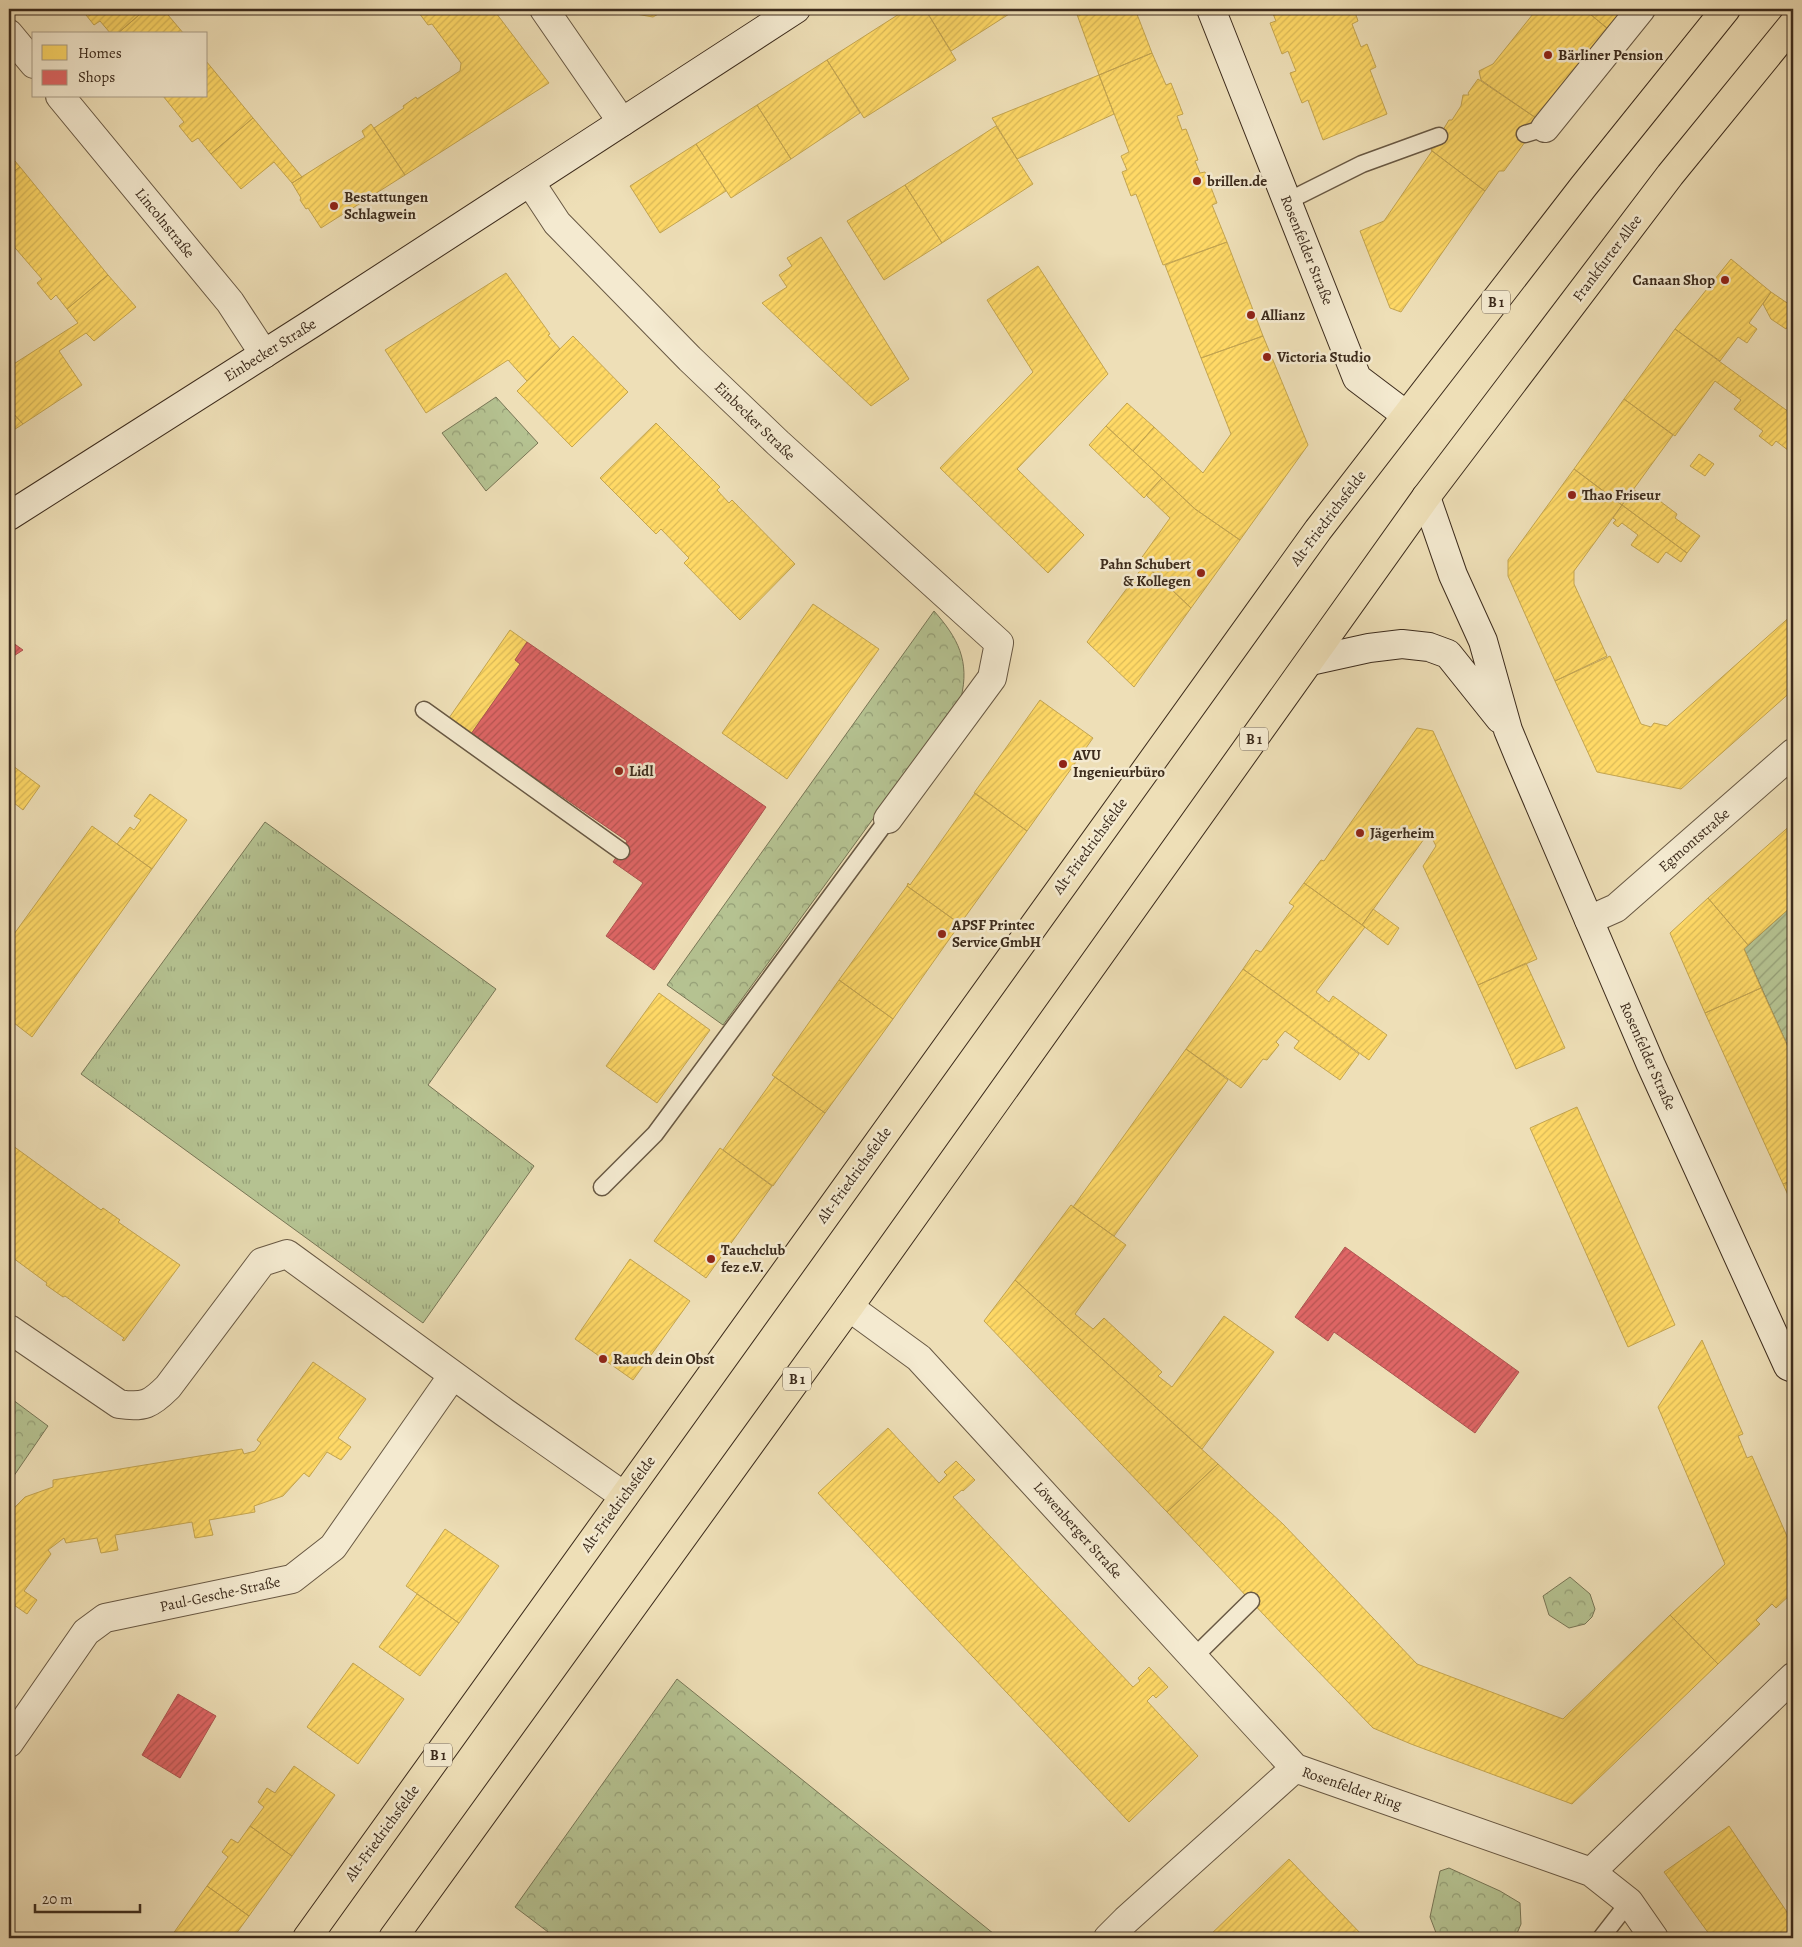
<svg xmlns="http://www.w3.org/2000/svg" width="1802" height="1947" font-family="Alegreya,serif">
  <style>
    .grass { fill: url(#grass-tufts); stroke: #787656 }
    .forest { fill: url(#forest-crowns); stroke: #787656 }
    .garden { fill: url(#garden-furrows); stroke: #787656 }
    .homes { fill: url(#homes-hatch); stroke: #c4a550 }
    .shops { fill: url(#shops-hatch); stroke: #af5450 }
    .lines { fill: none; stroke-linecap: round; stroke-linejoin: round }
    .lane-casing { stroke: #685843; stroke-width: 19 }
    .street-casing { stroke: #685843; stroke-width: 30 }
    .secondary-casing { stroke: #3c2b1c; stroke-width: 30 }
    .primary-casing { stroke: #3c2b1c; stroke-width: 30 }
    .lane { stroke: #f4ead0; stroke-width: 16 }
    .street { stroke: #f4ead0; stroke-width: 28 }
    .secondary { stroke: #f4ead0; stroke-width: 28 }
    .primary { stroke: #eedfb7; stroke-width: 28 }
    .poi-dot { fill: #8f2418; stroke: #f4ead0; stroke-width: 2 }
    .labels { text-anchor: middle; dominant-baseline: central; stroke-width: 5; stroke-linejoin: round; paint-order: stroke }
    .shield { fill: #f4ead0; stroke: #736452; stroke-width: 1 }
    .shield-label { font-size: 14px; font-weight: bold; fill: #3c2b1c }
    .poi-label { font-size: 15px; font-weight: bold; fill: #3c2b1c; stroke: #f4ead0; text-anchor: start }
    .street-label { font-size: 15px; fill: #3c2b1c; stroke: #f4ead0 }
  </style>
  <defs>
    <pattern id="grass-tufts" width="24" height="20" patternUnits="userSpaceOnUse" patternTransform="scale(1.25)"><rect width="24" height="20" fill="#b5c291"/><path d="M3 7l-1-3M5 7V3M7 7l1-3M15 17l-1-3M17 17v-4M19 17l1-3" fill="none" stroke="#949e76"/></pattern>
    <pattern id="forest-crowns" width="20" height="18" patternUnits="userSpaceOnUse" patternTransform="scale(1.25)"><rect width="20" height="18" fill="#b5c291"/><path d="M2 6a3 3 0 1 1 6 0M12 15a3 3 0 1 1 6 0" fill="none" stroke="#949e76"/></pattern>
    <pattern id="garden-furrows" width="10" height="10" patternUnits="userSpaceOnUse" patternTransform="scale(1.25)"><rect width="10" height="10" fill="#b5c291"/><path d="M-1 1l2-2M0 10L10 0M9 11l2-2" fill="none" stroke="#949e76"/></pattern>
    <pattern id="homes-hatch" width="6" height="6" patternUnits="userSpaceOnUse" patternTransform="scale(1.25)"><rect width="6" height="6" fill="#ffd966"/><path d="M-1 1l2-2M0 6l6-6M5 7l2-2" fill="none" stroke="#dbba58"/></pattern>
    <pattern id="shops-hatch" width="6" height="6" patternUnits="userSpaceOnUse" patternTransform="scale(1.25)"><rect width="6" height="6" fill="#e06666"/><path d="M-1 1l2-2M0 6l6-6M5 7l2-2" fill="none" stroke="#b75453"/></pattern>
  </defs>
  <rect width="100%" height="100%" fill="#eedfb7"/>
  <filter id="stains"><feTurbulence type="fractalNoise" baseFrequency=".004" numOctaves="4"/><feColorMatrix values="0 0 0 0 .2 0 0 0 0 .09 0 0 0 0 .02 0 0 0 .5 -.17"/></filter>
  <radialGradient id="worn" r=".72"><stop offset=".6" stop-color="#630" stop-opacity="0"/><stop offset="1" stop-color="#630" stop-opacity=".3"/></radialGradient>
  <path class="grass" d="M 265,822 L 496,989 L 428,1085 L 534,1166 L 423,1323 L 81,1074 Z"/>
  <path class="forest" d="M 496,397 L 538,443 L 486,491 L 442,433 Z
    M 934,611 C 958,638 970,661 961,698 L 723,1025 L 667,985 Z
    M 9,1397 L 48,1426 L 9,1483 Z
    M 1570,1577 L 1590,1594 L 1595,1609 L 1592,1617 L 1585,1624 L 1569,1628 L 1549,1615 L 1543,1596 Z
    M 677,1679 L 999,1938 L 556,1938 L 515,1907 Z
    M 1449,1868 L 1500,1891 L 1520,1903 L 1521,1924 L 1515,1938 L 1438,1938 L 1430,1917 L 1440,1871 Z"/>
  <path class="garden" d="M 1793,905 L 1793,1058 L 1744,949 Z"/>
  <path class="homes" d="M 83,9 L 146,9 L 117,34 L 111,34 L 100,21 L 94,25 L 82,10 Z
    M 146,9 L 163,9 L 184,34 L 117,34 Z
    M 420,9 L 493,9 L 549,83 L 405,175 L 374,128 L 404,108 L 403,106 L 416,97 L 417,99 L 460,71 L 461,63 L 432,24 L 428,25 L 419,13 L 422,11 Z
    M 618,9 L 667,9 L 653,17 L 619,11 Z
    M 907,9 L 925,9 L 956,60 L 864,118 L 827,60 Z
    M 925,9 L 1017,9 L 951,51 Z
    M 1075,9 L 1135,9 L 1152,53 L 1099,75 Z
    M 1271,9 L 1354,9 L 1358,21 L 1352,24 L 1361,47 L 1367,44 L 1376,67 L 1370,70 L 1387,114 L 1323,140 L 1308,100 L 1302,103 L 1290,73 L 1296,71 L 1288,51 L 1282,54 L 1270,23 L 1276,21 Z
    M 1537,9 L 1584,9 L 1608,29 L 1536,118 L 1481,80 L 1479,71 L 1493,64 Z
    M 1584,9 L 1624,9 L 1608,29 Z
    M 1152,53 L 1166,85 L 1171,83 L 1178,101 L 1183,114 L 1177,116 L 1182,130 L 1186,129 L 1198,160 L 1195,161 L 1200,173 L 1205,172 L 1217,203 L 1212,205 L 1227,242 L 1163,265 L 1136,194 L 1131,196 L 1122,172 L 1127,170 L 1121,156 L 1129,152 L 1099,75 Z
    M 827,60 L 860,113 L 791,159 L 757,105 Z
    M 206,61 L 253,118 L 211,154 L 198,138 L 192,142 L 179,126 L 184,122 L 163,96 L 206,96 Z
    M 1099,75 L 1114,114 L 1017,159 L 992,118 Z
    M 1478,79 L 1536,118 L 1525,142 L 1504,171 L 1499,171 L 1485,191 L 1431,150 L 1449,120 L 1452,120 L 1461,106 L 1463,95 L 1469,95 L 1468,93 Z
    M 757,105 L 791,159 L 731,198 L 696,144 Z
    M 253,118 L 293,166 L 302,177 L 292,183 L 274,162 L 241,189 L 211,154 Z
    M 371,124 L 405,175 L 321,228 L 308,208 L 306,209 L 300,200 L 301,198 L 292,183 L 365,137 L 362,131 Z
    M 996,126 L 1033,184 L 942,243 L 905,185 Z
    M 696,144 L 726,191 L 660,233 L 630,186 Z
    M 1432,151 L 1485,191 L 1401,312 L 1390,308 L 1360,231 L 1384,221 Z
    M 9,154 L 20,167 L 9,175 Z
    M 20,167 L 108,275 L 67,309 L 56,295 L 51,300 L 37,283 L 42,279 L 10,242 L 9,243 L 9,175 Z
    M 905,185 L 942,243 L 884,280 L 847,221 Z
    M 821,237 L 909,379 L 871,406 L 762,303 L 787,287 L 779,275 L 792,266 L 787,258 Z
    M 1227,242 L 1263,336 L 1201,358 L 1165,265 Z
    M 1731,259 L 1771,292 L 1749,323 L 1757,329 L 1747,343 L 1738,337 L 1720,361 L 1675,329 Z
    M 1038,266 L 1108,374 L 1017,469 L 1084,535 L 1048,573 L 940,468 L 1033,372 L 987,300 Z
    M 506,273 L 550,334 L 548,335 L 560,349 L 527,381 L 508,360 L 426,413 L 385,350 Z
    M 108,275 L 136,307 L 94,341 L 86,333 L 59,351 L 82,385 L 23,424 L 9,409 L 9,367 L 78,323 L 67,309 Z
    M 1771,292 L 1793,307 L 1793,318 L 1786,329 L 1771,319 L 1763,304 Z
    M 1675,329 L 1793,415 L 1793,454 L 1776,441 L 1772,446 L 1759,436 L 1763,431 L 1734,409 L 1741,400 L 1715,381 L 1675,436 L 1624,399 Z
    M 573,336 L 628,392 L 572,447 L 517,391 Z
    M 1263,336 L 1308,445 L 1240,540 L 1195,509 L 1133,451 L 1154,427 L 1203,473 L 1231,434 L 1201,358 Z
    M 1624,399 L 1673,435 L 1622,505 L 1574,469 Z
    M 1127,403 L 1154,427 L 1133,451 L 1106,426 Z
    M 9,409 L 23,424 L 9,433 Z
    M 656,423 L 720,487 L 717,490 L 729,503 L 732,500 L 795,564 L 740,620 L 684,563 L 689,558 L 661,529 L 656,534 L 600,478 Z
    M 1106,426 L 1162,478 L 1144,498 L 1089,445 Z
    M 1699,454 L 1714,464 L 1705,476 L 1690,466 Z
    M 1574,469 L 1622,505 L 1574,571 L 1574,584 L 1607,656 L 1555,681 L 1508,576 L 1508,560 Z
    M 1162,478 L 1195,509 L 1240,540 L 1191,608 L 1140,560 L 1170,518 L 1146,495 Z
    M 1633,489 L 1641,495 L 1648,492 L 1677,514 L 1675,518 L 1700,536 L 1687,553 L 1622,505 Z
    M 1622,505 L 1687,553 L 1681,562 L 1666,552 L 1658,563 L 1631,545 L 1638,535 L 1622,523 L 1618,527 L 1613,523 L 1616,520 L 1613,518 Z
    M 1145,564 L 1191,608 L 1134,687 L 1087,642 Z
    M 813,604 L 879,649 L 787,779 L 722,733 Z
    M 1793,614 L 1793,690 L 1681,789 L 1597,772 L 1555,681 L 1610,656 L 1641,724 L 1651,727 L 1654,723 L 1667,726 Z
    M 510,630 L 527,642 L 515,660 L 520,664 L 471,734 L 449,718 Z
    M 1040,700 L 1093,738 L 1027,831 L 974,793 Z
    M 1417,728 L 1433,731 L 1537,959 L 1478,985 L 1423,866 L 1436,846 L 1429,832 L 1362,925 L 1304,883 L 1321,860 L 1324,861 Z
    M 9,763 L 40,786 L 23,810 L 9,799 Z
    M 975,793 L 1027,831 L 960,924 L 907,886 L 908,883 L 910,885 Z
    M 150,794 L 187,820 L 152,869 L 117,844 L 130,827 L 134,830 L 141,820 L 134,816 Z
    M 1793,823 L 1793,905 L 1748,945 L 1708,898 Z
    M 92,826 L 152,869 L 32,1037 L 9,1019 L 9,941 Z
    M 1304,883 L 1365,927 L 1316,992 L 1329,1002 L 1333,996 L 1387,1035 L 1369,1060 L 1243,969 L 1256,950 L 1261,952 L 1294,906 L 1289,903 Z
    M 907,886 L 960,924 L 893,1019 L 839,980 Z
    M 1708,898 L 1748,945 L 1744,949 L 1761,988 L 1705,1013 L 1670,933 Z
    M 1373,909 L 1399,928 L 1388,945 L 1362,925 Z
    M 1526,963 L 1565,1048 L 1516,1069 L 1478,985 Z
    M 1243,969 L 1359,1054 L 1340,1080 L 1294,1048 L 1299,1041 L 1285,1031 L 1276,1042 L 1279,1045 L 1267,1060 L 1263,1059 L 1241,1088 L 1186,1049 Z
    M 839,980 L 893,1019 L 825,1113 L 772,1075 Z
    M 1761,988 L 1793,1058 L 1793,1180 L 1783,1184 L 1705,1013 Z
    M 659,993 L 710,1030 L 657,1103 L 606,1066 Z
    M 1186,1049 L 1228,1080 L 1114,1236 L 1073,1207 Z
    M 775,1077 L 825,1113 L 773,1186 L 723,1150 Z
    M 1577,1107 L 1675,1325 L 1628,1347 L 1530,1128 Z
    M 9,1143 L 101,1210 L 103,1208 L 120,1220 L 118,1222 L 180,1265 L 124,1341 L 122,1340 L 124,1338 L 65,1296 L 63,1297 L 46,1285 L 47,1283 L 9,1255 Z
    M 720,1148 L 772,1186 L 706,1278 L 654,1241 Z
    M 1793,1180 L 1793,1206 L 1783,1184 Z
    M 1071,1205 L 1126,1245 L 1075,1314 L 1093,1329 L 1104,1318 L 1162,1372 L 1158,1376 L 1172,1387 L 1224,1316 L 1274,1352 L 1202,1449 L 1015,1280 Z
    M 630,1259 L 690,1301 L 633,1380 L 575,1339 Z
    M 1015,1280 L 1218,1464 L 1167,1512 L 984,1321 Z
    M 1702,1340 L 1743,1434 L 1738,1436 L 1747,1458 L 1752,1456 L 1789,1541 L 1793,1576 L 1793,1592 L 1776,1608 L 1772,1604 L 1756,1620 L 1760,1624 L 1718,1664 L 1670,1615 L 1725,1564 L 1658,1407 Z
    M 313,1362 L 366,1399 L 338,1438 L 351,1447 L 341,1460 L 327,1452 L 309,1477 L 304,1473 L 283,1496 L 254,1506 L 255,1512 L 209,1520 L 213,1535 L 195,1538 L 192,1522 L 115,1535 L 118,1550 L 101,1553 L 97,1538 L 66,1543 L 64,1538 L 48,1550 L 51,1554 L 24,1591 L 37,1600 L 27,1614 L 14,1605 L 9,1613 L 9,1513 L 25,1497 L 53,1487 L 53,1480 L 242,1449 L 244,1454 L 255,1451 L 261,1443 L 257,1440 Z
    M 888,1428 L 939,1483 L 947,1475 L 944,1472 L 956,1461 L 975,1480 L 963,1491 L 962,1490 L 953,1497 L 1133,1687 L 1140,1681 L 1138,1678 L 1149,1667 L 1168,1687 L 1156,1698 L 1153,1695 L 1147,1701 L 1198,1756 L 1129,1822 L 818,1493 Z
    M 1218,1464 L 1283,1524 L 1417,1664 L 1563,1719 L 1670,1615 L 1718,1664 L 1572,1804 L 1411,1744 L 1373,1728 L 1282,1634 L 1167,1512 Z
    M 445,1529 L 499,1566 L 459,1623 L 406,1586 Z
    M 417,1594 L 459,1623 L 420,1676 L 379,1647 Z
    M 353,1663 L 404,1699 L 358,1764 L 307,1727 Z
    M 294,1766 L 335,1795 L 292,1856 L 250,1826 L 264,1807 L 258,1802 L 267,1788 L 275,1793 Z
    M 250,1826 L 292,1856 L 249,1916 L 207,1886 L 228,1857 L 222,1852 L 231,1839 L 238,1843 Z
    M 1729,1826 L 1793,1921 L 1793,1938 L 1712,1938 L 1664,1872 Z
    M 1289,1859 L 1363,1936 L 1361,1938 L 1207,1938 Z
    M 207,1886 L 249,1916 L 233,1938 L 170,1938 Z"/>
  <path class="shops" d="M 9,640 L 23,650 L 9,659 Z
    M 527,642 L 766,807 L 654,970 L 606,936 L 643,883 L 613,862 L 627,841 L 471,734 L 520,664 L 515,660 Z
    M 1345,1247 L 1519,1372 L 1475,1433 L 1334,1332 L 1328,1341 L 1295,1317 Z
    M 178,1694 L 216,1716 L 180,1778 L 142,1755 Z"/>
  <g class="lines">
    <g class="lane-casing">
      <path id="lane" d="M 1525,134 L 1545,128
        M 1288,201 L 1362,164 L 1439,136
        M 424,710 L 621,851
        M 602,1187 L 655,1134 L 888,819
        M 1194,1657 L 1251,1601
        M 1601,1938 L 1629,1902"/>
    </g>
    <g class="street-casing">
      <path id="street" d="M 544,9 L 622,122
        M 9,34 L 34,64
        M 60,96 L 230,302 L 264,354
        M 1545,128 L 1641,9
        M 530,182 L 557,223 L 690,359 L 778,443 L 999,643 L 992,678 L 888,819
        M 1589,920 L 1616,908 L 1793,753
        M 849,1307 L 919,1358 L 1295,1768 L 1591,1872 L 1629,1902 L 1654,1938
        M 9,1329 L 119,1404 C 144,1408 151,1404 168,1387 L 262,1262 L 287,1254 L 504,1412 L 624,1496
        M 9,1743 L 86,1632 L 105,1618 L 292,1579 L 333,1547 L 453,1375
        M 1591,1872 L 1793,1677
        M 1108,1938 L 1126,1920 L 1295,1768"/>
    </g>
    <g class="secondary-casing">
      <path id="secondary" d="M 1211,9 L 1357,378 L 1406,415
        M 1426,497 L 1453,575 L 1483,641 L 1508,730 L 1520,759 L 1651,1065 L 1788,1366 L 1793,1368
        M 9,516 L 311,324 L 796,9
        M 1310,661 L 1369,648 L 1402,644 L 1429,647 L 1448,654 L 1500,719"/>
    </g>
    <g class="primary-casing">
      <path id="primary" d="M 307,1938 L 1318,530 L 1583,187 L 1726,9
        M 393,1938 L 849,1307 L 1426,497 L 1670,175 L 1793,24"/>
    </g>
    <use href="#lane" class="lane"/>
    <use href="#street" class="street"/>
    <use href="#secondary" class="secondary"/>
    <use href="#primary" class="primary"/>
  </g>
  <g class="poi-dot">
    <circle cx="1548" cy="55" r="5"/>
    <circle cx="1197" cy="181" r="5"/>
    <circle cx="334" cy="206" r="5"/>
    <circle cx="1725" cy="280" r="5"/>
    <circle cx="1251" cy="315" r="5"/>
    <circle cx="1267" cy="357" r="5"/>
    <circle cx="1572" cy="495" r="5"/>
    <circle cx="1201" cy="573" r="5"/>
    <circle cx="1063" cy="764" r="5"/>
    <circle cx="619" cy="771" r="5"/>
    <circle cx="1360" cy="833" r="5"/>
    <circle cx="942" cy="934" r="5"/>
    <circle cx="711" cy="1259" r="5"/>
    <circle cx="603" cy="1359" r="5"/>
  </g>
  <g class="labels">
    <g class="shield">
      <rect x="1482" y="290.5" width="28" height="23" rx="4"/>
      <rect x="1240" y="727.5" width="28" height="23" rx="4"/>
      <rect x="783" y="1367.5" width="28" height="23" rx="4"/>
      <rect x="424" y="1743.5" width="28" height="23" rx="4"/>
    </g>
    <g class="shield-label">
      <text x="1496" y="302">B 1</text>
      <text x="1254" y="739">B 1</text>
      <text x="797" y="1379">B 1</text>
      <text x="438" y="1755">B 1</text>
    </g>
    <g class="poi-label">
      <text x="1558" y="55">Bärliner Pension</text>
      <text x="1207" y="181">brillen.de</text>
      <text x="344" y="197">Bestattungen<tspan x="344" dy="17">Schlagwein</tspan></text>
      <text x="1715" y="280" text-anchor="end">Canaan Shop</text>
      <text x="1261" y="315">Allianz</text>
      <text x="1277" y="357">Victoria Studio</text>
      <text x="1582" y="495">Thao Friseur</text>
      <text x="1191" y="564" text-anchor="end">Pahn Schubert<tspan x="1191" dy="17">&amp; Kollegen</tspan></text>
      <text x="1073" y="755">AVU<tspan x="1073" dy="17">Ingenieurbüro</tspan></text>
      <text x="629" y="771">Lidl</text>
      <text x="1370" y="833">Jägerheim</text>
      <text x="952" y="925">APSF Printec<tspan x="952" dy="17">Service GmbH</tspan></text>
      <text x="721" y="1250">Tauchclub<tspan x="721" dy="17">fez e.V.</tspan></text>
      <text x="613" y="1359">Rauch dein Obst</text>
    </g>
    <g class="street-label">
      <text transform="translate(165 223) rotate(51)">Lincolnstraße</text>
      <text transform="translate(1307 250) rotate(68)">Rosenfelder Straße</text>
      <text transform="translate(1607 258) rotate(-53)">Frankfurter Allee</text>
      <text transform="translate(270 350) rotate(-32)">Einbecker Straße</text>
      <text transform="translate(755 421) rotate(44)">Einbecker Straße</text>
      <text transform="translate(1328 518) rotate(-53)">Alt-Friedrichsfelde</text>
      <text transform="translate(1694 840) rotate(-41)">Egmontstraße</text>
      <text transform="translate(1090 846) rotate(-54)">Alt-Friedrichsfelde</text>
      <text transform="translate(1648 1056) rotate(66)">Rosenfelder Straße</text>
      <text transform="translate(854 1175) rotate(-54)">Alt-Friedrichsfelde</text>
      <text transform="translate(618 1504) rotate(-54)">Alt-Friedrichsfelde</text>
      <text transform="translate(1078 1530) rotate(48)">Löwenberger Straße</text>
      <text transform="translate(220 1594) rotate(-12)">Paul-Gesche-Straße</text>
      <text transform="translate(1352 1788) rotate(19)">Rosenfelder Ring</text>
      <text transform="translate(382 1833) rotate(-54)">Alt-Friedrichsfelde</text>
    </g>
  </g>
  <rect width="1802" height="1947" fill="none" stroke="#eedfb7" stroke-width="30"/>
  <rect x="10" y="10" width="1782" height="1927" fill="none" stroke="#3c2b1c" stroke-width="2.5"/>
  <rect x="15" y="15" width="1772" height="1917" fill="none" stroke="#3c2b1c"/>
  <rect x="32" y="32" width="175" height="65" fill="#f4ead0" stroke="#aa9e88"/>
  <rect x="42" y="45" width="25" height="15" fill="#ffd966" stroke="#aa9e88"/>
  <text x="78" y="58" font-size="15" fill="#3c2b1c">Homes</text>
  <rect x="42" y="70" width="25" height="15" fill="#e06666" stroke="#aa9e88"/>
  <text x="78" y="82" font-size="15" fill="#3c2b1c">Shops</text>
  <path d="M35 1904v8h105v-8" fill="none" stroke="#3c2b1c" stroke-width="2.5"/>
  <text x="42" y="1904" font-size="15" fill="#3c2b1c" stroke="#f4ead0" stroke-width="4" paint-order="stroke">20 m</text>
  <rect width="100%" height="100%" filter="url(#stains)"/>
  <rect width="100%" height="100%" fill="url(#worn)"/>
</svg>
